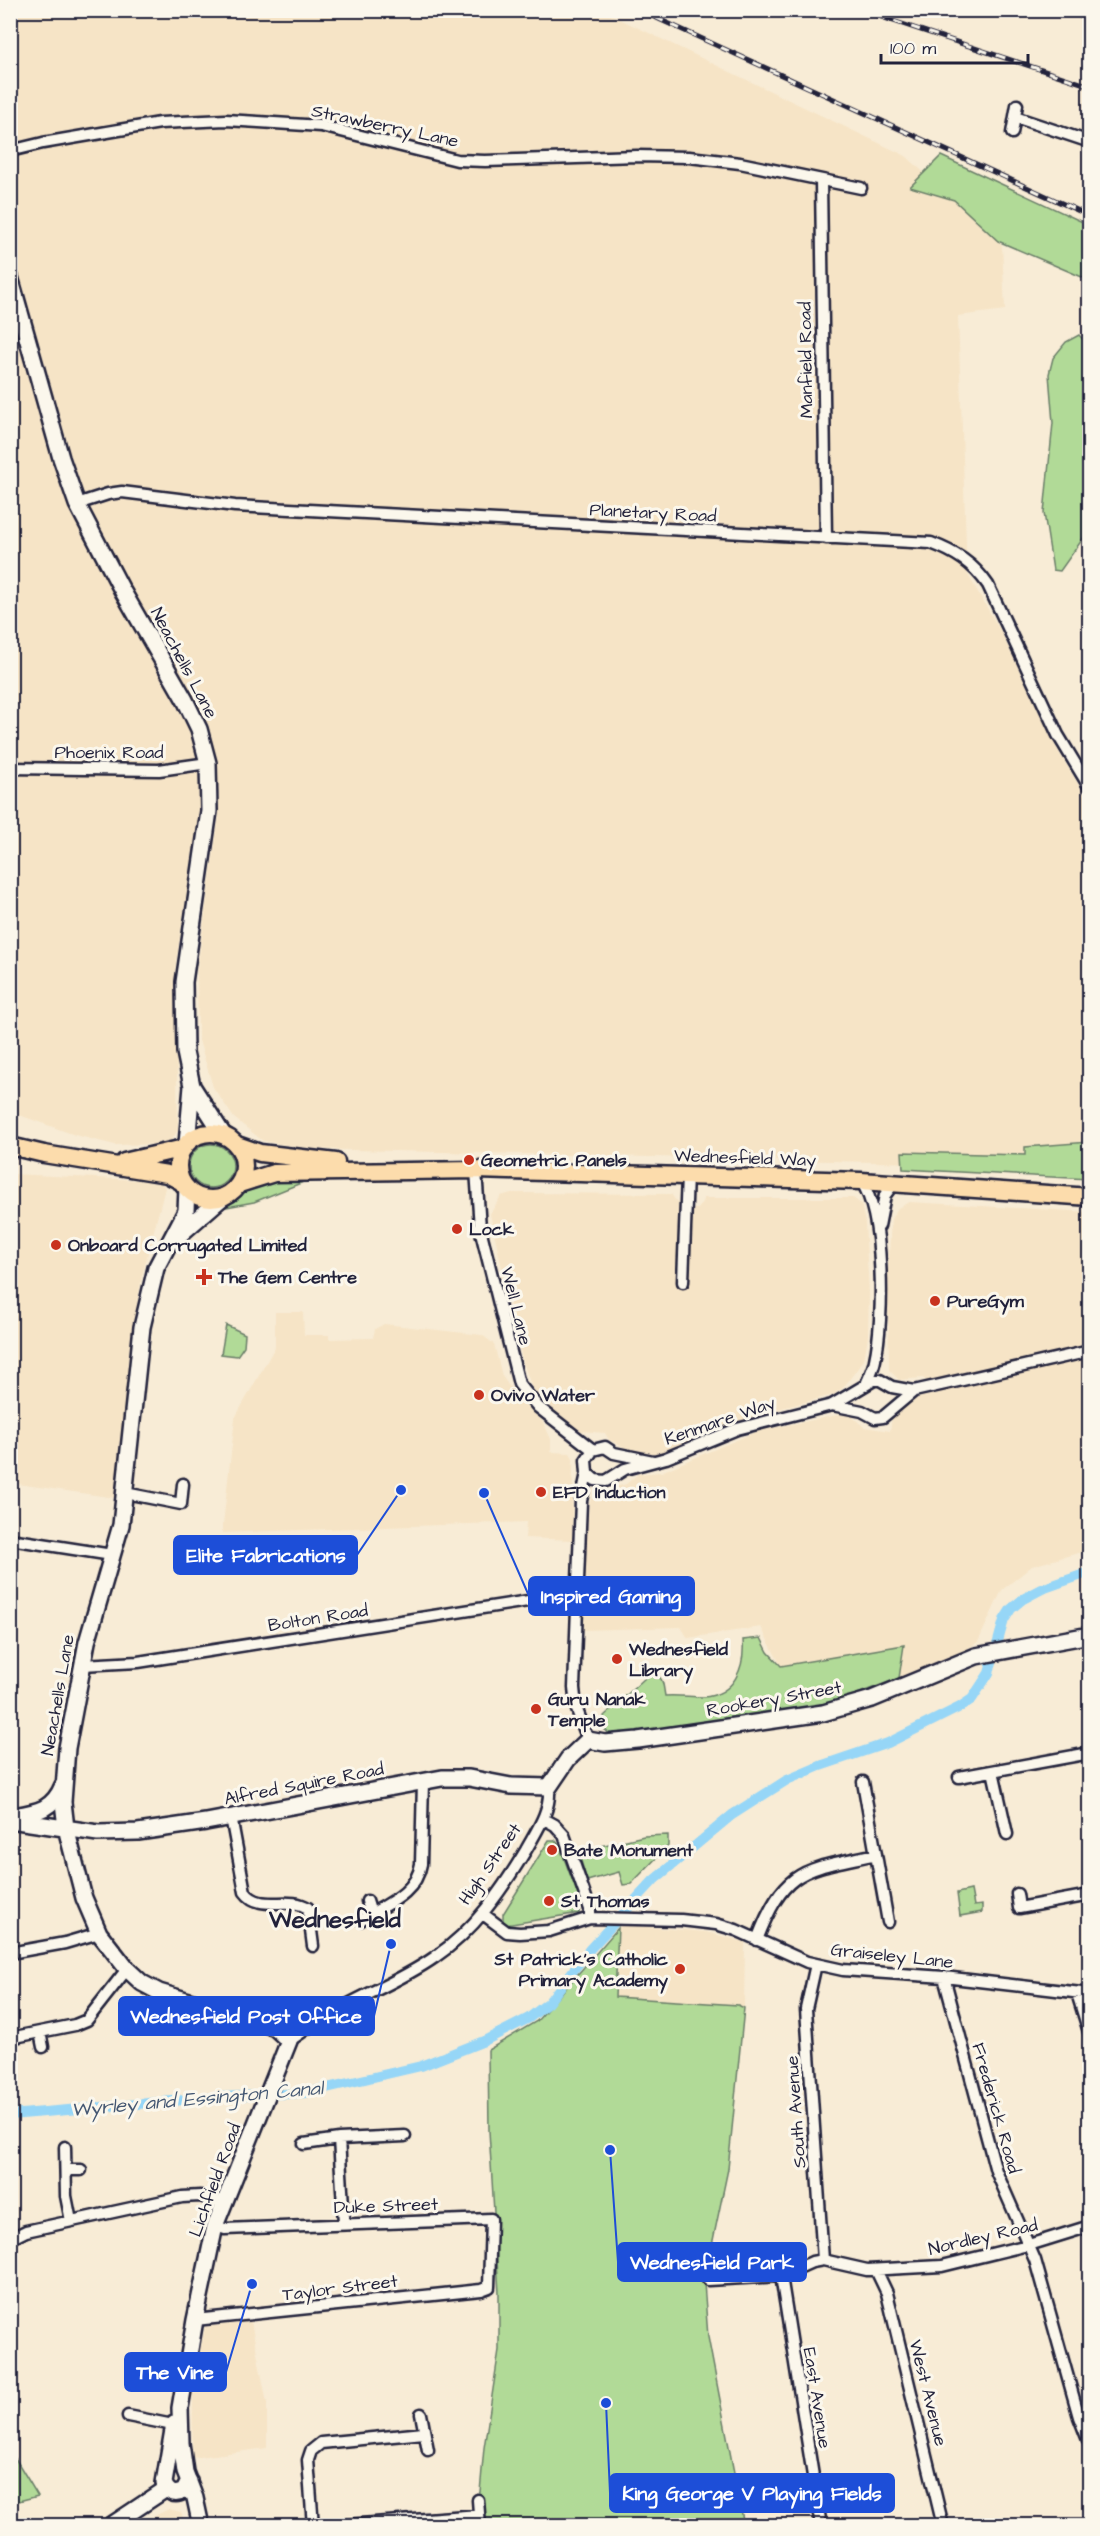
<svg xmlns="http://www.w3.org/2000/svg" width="1100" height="2536" font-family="'Architects Daughter',sans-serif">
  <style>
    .built { fill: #f6e4c6 }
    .green { fill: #b1da97; stroke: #6a7e69; stroke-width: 1.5 }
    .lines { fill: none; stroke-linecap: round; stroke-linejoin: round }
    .canal { stroke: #96d6f7; stroke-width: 10 }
    .street-casing { stroke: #22223b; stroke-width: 15 }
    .secondary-casing { stroke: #22223b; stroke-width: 20 }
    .primary-casing { stroke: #22223b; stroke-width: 21 }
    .street { stroke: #fbf7ec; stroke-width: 10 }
    .secondary { stroke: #fbf7ec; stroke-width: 15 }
    .primary { stroke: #fcdcac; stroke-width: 16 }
    .rail-casing { stroke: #22223b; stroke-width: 5 }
    .rail { stroke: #fbf7ec; stroke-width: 3; stroke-dasharray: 9; stroke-linecap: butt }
    .poi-dot { fill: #c8321e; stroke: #fbf7ec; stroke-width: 2 }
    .labels { text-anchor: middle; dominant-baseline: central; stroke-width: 6; stroke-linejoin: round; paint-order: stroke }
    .street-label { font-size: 18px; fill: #22223b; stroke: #fbf7ec }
    .poi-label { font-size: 18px; font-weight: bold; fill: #22223b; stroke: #fbf7ec; text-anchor: start }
    .water-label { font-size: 20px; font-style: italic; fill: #455873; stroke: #fbf7ec }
    .district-label { font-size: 24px; font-weight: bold; fill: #22223b; stroke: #fbf7ec }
    .leader { fill: none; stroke: #1d4ed8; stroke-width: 2 }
    .callout-dot { fill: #1d4ed8; stroke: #fbf7ec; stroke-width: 2 }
    .callout { fill: #1d4ed8; stroke: #1d4ed8; stroke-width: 2 }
    .callout-label { font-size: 20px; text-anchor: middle; font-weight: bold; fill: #fff }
  </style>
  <rect width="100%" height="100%" fill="#f8ecd6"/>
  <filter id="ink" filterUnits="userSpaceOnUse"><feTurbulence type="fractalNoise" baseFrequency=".0167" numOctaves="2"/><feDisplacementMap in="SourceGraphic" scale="12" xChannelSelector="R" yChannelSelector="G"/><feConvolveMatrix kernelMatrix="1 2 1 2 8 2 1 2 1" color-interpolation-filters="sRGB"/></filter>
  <g filter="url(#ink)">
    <path class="built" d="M 10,11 L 603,11 L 906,156 L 1002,245 L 1005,310 L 958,316 L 967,573 L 1001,632 L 1058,751 L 1089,802 L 1089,1167 L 307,1149 L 263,1141 L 234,1118 L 213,1087 L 198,1037 L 197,969 L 219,815 L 199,817 L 175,969 L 178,1130 L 169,1144 L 115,1145 L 75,1135 L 11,1112 Z
      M 11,1174 L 160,1181 L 165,1188 L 142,1276 L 132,1333 L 116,1498 L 11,1483 Z
      M 511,1193 L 671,1194 L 682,1209 L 698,1209 L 704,1198 L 853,1198 L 861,1204 L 865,1223 L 869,1293 L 868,1336 L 864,1360 L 843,1388 L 833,1395 L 755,1415 L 659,1453 L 636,1453 L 609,1440 L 605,1433 L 581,1431 L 562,1419 L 532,1388 L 522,1359 L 490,1214 L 501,1196 Z
      M 909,1202 L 1089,1212 L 1089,1550 L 1032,1566 L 1002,1590 L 978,1642 L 964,1651 L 899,1678 L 903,1645 L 781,1666 L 761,1627 L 688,1638 L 681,1627 L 582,1630 L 589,1502 L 596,1493 L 626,1484 L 638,1474 L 661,1472 L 758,1431 L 848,1413 L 864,1427 L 890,1431 L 892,1417 L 914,1399 L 939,1393 L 923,1378 L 899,1380 L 889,1370 L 888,1272 L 891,1219 L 898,1208 Z
      M 275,1312 L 303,1312 L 304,1335 L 329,1335 L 329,1339 L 373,1338 L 375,1329 L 384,1324 L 482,1335 L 494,1344 L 502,1376 L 513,1392 L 543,1422 L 551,1439 L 551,1452 L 570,1453 L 573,1458 L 572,1540 L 525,1538 L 526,1522 L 222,1533 L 235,1418 L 275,1347 Z
      M 623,1925 L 706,1932 L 745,1942 L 744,2008 L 738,2005 L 614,1997 L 618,1928 Z
      M 251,2322 L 267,2403 L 267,2448 L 192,2458 L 193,2388 L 205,2327 Z
      M 169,2509 L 181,2512 L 186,2525 L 135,2525 Z"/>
    <path class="green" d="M 941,156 L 1089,225 L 1089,280 L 998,241 L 954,200 L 910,187 Z
      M 1079,335 L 1089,346 L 1089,530 L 1060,571 L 1053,570 L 1044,513 L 1053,423 L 1049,374 L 1053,358 L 1066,342 Z
      M 1089,1142 L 1089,1179 L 903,1169 L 902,1152 L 1025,1155 L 1025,1147 Z
      M189 1166a22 22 0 1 1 44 0a22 22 0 1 1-44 0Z
      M 306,1177 L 306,1181 L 254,1202 L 221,1208 L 255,1185 L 267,1180 Z
      M 226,1325 L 245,1334 L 244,1346 L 237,1356 L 221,1354 Z
      M 761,1638 L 768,1652 L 781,1666 L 904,1645 L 899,1678 L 844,1699 L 787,1712 L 630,1735 L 611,1735 L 603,1728 L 604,1716 L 645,1678 L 653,1674 C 664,1676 663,1686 665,1696 C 678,1695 690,1697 703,1697 C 735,1695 745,1667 743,1640 Z
      M 668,1835 L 668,1846 L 631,1884 L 623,1885 L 619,1872 L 587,1881 L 578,1851 L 644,1836 Z
      M 549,1840 L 555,1840 L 559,1845 L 579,1898 L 579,1913 L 506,1925 L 503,1921 L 503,1914 Z
      M 971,1890 L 974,1906 L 982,1905 L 982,1912 L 960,1916 L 957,1893 Z
      M 618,1928 L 615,1997 L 738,2005 L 744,2008 L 728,2169 L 704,2283 L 708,2337 L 744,2525 L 477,2525 L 484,2448 L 499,2350 L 499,2293 L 489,2131 L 488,2050 L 537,2021 Z
      M 11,2457 L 15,2458 L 38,2496 L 11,2503 Z"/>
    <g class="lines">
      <path class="canal" d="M 10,2115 L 219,2097 L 305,2093 L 421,2066 L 484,2041 L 529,2018 L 548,2003 L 589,1950 L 654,1880 L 732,1815 L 787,1780 L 820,1766 L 888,1743 L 960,1707 L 972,1699 L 989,1673 L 1004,1620 L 1011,1609 L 1023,1599 L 1042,1589 L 1090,1572"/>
      <g class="street-casing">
        <path id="street" d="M 1076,10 L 1090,13
          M 1015,117 L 1090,142
          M 1012,133 L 1017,105
          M 10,151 L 43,143 L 160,123 L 226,120 L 321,126 L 457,160 L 485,161 L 637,156 L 689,157 L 740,163 L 861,188
          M 821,181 L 826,538
          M 77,504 L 108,494 L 122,492 L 235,506 L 931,543 C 955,552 973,563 988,585 L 1058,735 L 1090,788
          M 10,768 L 159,770 L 208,763
          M 476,1170 L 480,1228 L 519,1384 L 538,1407 L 593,1450
          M 861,1181 C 885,1215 884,1320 875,1360 C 874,1367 870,1375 867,1382
          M 879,1226 L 885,1195 L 894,1183
          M 683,1282 L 687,1175
          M 832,1405 L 862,1411 L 875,1418 L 883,1417 L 914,1391 L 1090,1351
          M 587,1473 L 595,1480 L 606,1481 L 625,1469 L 666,1458 L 737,1429 L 832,1405 L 874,1380 L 880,1380 L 892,1387 L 914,1391
          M 125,1493 L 181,1504 L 183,1484
          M 10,1539 L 112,1555
          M 82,1665 L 138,1662 L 560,1596
          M 588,1740 L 576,1707 L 574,1688 L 581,1501 L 587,1473 L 586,1460 L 593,1450 L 605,1447 L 614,1453 L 653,1461
          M 993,1771 L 1007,1834
          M 959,1777 L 1090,1753
          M 863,1782 L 888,1922
          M 231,1817 L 245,1892 C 260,1913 289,1895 308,1908 L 313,1946
          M 544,1819 L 555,1825 L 564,1835 L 590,1909 L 590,1918
          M 1017,1894 L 1019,1908 L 1090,1895
          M 367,1901 L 371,1914
          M 483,1914 L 507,1932 L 520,1933 L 549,1931 L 590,1918 L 681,1920 L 716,1924 L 736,1930 L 807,1962 L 843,1970 L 944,1977 L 1090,1994
          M 361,1920 C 384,1905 416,1895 421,1864 L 423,1781
          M 757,1940 C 785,1866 805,1870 876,1854
          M 10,1953 L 65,1943 L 99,1933
          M 816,1964 L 806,2009 L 823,2260
          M 944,1977 L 996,2171 L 1035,2260 L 1079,2417 L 1090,2445
          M 1077,1993 L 1090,2035
          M 40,2032 L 43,2047
          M 10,2038 L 75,2025 L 87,2020 L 127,1969
          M 289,2041 C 301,2033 314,2023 327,2016 C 362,1995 401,1981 435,1957 C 474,1931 502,1890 526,1850 C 537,1830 551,1811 549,1787
          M 339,2139 L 344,2223
          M 304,2144 L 339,2139 L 405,2136
          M 65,2147 L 66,2196 L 71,2221
          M 66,2170 L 81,2170
          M 10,2239 L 26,2231 L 182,2197 L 200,2196 L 224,2203
          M 876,2270 L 887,2293 L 943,2526
          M 781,2276 L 821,2526
          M 708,2280 L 781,2276 L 812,2262 L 823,2260 L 867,2270 L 942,2266 L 1032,2244 L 1090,2226
          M 195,2320 L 481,2290 L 489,2287 L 491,2219 L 225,2229 L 215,2226
          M 421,2414 L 428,2450
          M 128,2416 L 173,2425
          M 478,2500 L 480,2526
          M 313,2526 L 308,2460 L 311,2451 L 321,2443 L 424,2433
          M 334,2526 L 479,2515"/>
      </g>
      <g class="secondary-casing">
        <path id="secondary" d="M 10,277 L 61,458 L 77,504 L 122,590 L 185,700 L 199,729 L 208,763 L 209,811 L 184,982 L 185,1052 L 192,1086 L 187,1144
          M 192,1086 L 224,1136
          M 187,1188 L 186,1211 L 156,1268 L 142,1327 L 121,1525 L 87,1642 L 67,1748 L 63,1802 L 66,1828 L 84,1898 L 99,1933 L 127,1969 L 142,1983 L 159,1992 L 263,2023 L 275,2028 L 289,2041 L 215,2226 L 195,2320 L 180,2408 L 181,2443 L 185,2472 L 195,2498 L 201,2526
          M 176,1238 L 223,1197
          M 13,1816 C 37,1812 53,1810 63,1785
          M 10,1820 L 98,1833 L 138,1832 L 206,1822 L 442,1778 L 469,1778 L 511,1786 L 549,1787 L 568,1759 L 588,1740 L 605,1743 L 638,1740 L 823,1713 L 872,1699 L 976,1656 L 1090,1635
          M 174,2424 L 164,2483 C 167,2493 175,2496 184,2491 L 189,2481
          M 110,2526 L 166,2489"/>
      </g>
      <g class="primary-casing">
        <path id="primary" d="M178 1166a33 33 0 1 1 66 0a33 33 0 1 1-66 0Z
          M 237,1145 L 260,1153 L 336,1162
          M 10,1146 L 44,1154 L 167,1174 L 182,1182
          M 124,1162 L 184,1148
          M 239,1184 L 274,1173 L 476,1170 L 861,1181 L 1090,1197"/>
      </g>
      <use href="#street" class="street"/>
      <use href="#secondary" class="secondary"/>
      <use href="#primary" class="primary"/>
      <g class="rail-casing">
        <path id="rail" d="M 639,10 L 1090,216
          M 860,10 L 1090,86"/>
      </g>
      <use href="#rail" class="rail"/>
    </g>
  </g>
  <g class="poi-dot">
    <circle cx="469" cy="1160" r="6"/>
    <circle cx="457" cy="1229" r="6"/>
    <circle cx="56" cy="1245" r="6"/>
    <path d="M201 1268h6v6h6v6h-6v6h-6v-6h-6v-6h6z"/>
    <circle cx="935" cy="1301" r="6"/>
    <circle cx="479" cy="1395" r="6"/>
    <circle cx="541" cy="1492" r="6"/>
    <circle cx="617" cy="1659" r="6"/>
    <circle cx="536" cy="1709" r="6"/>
    <circle cx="552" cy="1850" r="6"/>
    <circle cx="549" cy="1901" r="6"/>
    <circle cx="680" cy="1969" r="6"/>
  </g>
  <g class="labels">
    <g class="street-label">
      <text transform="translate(385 126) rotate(12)">Strawberry Lane</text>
      <text transform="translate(806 360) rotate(-91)">Manfield Road</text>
      <text transform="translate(653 513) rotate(3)">Planetary Road</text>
      <text transform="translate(184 663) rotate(62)">Neachells Lane</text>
      <text x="109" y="752">Phoenix Road</text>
      <text transform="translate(745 1158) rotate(2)">Wednesfield Way</text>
      <text transform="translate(516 1306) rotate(76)">Well Lane</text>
      <text transform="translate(720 1421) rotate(-19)">Kenmare Way</text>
      <text transform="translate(318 1618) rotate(-9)">Bolton Road</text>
      <text transform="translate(58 1695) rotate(-80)">Neachells Lane</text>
      <text transform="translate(774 1699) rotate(-10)">Rookery Street</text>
      <text transform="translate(304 1784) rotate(-11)">Alfred Squire Road</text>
      <text transform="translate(490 1864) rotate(-55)">High Street</text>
      <text transform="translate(892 1956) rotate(6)">Graiseley Lane</text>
      <text transform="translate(996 2108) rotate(74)">Frederick Road</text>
      <text transform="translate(796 2112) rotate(-94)">South Avenue</text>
      <text transform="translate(215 2180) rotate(-70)">Lichfield Road</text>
      <text transform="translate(386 2206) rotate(-2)">Duke Street</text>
      <text transform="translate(983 2237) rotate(-13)">Nordley Road</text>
      <text transform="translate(340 2288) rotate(-7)">Taylor Street</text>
      <text transform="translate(928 2393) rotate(76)">West Avenue</text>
      <text transform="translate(817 2398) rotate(81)">East Avenue</text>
    </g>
    <g class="poi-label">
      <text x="481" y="1160">Geometric Panels</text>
      <text x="469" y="1229">Lock</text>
      <text x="68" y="1245">Onboard Corrugated Limited</text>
      <text x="218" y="1277">The Gem Centre</text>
      <text x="947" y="1301">PureGym</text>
      <text x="491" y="1395">Ovivo Water</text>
      <text x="553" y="1492">EFD Induction</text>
      <text x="629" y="1649">Wednesfield<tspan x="629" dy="21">Library</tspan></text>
      <text x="548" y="1699">Guru Nanak<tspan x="548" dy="21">Temple</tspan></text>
      <text x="564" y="1850">Bate Monument</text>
      <text x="561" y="1901">St Thomas</text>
      <text x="668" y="1959" text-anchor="end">St Patrick's Catholic<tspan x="668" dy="21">Primary Academy</tspan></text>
    </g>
    <g class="water-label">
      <text transform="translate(197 2099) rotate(-5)">Wyrley and Essington Canal</text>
    </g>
    <g class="district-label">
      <text x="335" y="1920">Wednesfield</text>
    </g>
  </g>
  <path class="leader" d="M401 1490L357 1555M484 1493L529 1596M391 1944L374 2016M610 2150L618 2262M252 2284L226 2372M606 2403L610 2493"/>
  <g class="callout-dot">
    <circle cx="401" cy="1490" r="6"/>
    <circle cx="484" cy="1493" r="6"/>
    <circle cx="391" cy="1944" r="6"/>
    <circle cx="610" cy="2150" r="6"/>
    <circle cx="252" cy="2284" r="6"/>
    <circle cx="606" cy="2403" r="6"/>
  </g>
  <g class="callout">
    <rect x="174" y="1536" width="183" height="38" rx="6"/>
    <rect x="529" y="1577" width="165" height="38" rx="6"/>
    <rect x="119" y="1997" width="255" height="38" rx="6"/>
    <rect x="618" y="2243" width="188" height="38" rx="6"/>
    <rect x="125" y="2353" width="101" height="38" rx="6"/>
    <rect x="610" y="2474" width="284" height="38" rx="6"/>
  </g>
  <g class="callout-label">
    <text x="266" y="1562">Elite Fabrications</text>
    <text x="611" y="1603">Inspired Gaming</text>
    <text x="246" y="2023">Wednesfield Post Office</text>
    <text x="712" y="2269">Wednesfield Park</text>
    <text x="175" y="2379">The Vine</text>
    <text x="752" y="2500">King George V Playing Fields</text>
  </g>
  <rect width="1100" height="2536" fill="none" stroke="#fbf7ec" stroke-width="36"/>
  <rect x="18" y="18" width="1064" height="2500" fill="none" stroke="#22223b" stroke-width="2" filter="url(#ink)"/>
  <path d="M881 54v9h147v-9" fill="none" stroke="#22223b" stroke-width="3"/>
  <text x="890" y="54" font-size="18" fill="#22223b" stroke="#fbf7ec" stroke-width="4.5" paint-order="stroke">100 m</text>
</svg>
